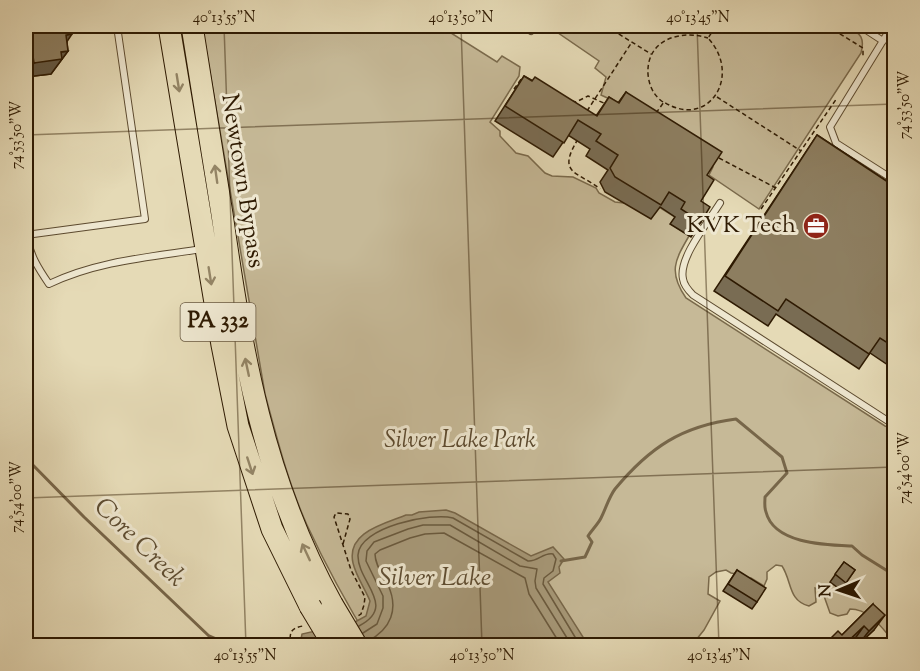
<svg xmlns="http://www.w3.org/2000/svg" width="920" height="671" font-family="'Sorts Mill Goudy',serif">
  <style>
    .green { fill: #c6b997; stroke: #7a6a4c; stroke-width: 1.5 }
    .water { fill: #a79979; stroke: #776649; stroke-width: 1.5 }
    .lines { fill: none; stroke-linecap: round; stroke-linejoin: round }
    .shore { stroke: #6a5a3e; stroke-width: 1.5 }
    .stream { stroke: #776649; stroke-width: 3 }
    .service-casing { stroke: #5c4a2f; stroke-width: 8 }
    .trunk-casing { stroke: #2e1a02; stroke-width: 23 }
    .path { stroke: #2e1a02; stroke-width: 1.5; stroke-dasharray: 4.5 3; stroke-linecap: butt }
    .service { stroke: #eee7d0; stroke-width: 6 }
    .trunk { stroke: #e5dab6; stroke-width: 21 }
    .trunk-bridge-casing { stroke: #2e1a02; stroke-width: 23; stroke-linecap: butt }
    .trunk-bridge { stroke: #e5dab6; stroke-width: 21 }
    .wall { fill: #796c53; stroke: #2e1a02; stroke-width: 1.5 }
    .shaded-wall { fill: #635843; stroke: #2e1a02; stroke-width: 1.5 }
    .building { fill: #8d7e60; stroke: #2e1a02; stroke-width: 1.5 }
    .oneway { stroke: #938465 }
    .ticks { fill: none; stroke: #2e1a02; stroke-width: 1.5; stroke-opacity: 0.45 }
    .labels { text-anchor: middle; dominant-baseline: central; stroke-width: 6; stroke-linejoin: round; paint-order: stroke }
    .shield { fill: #eee7d0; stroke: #685840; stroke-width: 1.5 }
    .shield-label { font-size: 22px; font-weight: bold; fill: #2e1a02 }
    .street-label { font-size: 24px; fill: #2e1a02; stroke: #eee7d0 }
    .poi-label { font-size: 24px; fill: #2e1a02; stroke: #eee7d0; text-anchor: end }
    .park-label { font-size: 24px; font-style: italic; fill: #5c4a2f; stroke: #eee7d0 }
    .water-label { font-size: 26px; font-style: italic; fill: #5e4d32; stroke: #eee7d0 }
    .neatline { fill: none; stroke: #2e1a02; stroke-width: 2 }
    .ticks-label { font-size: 15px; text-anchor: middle; fill: #2e1a02 }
  </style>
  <rect width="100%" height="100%" fill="#e5dab6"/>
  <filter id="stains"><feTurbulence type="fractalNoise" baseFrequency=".00333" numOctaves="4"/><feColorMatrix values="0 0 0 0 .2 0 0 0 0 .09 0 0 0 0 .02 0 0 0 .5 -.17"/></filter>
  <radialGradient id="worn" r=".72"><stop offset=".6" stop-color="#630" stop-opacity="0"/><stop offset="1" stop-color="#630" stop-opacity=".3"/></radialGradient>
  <path class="green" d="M 202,26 L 440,26 L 497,62 L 502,56 L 520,67 L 519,76 L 490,122 L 500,131 L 500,136 L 516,153 L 528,156 L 545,173 L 552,176 L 573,177 L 596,188 L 599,193 L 615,202 L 659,207 L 675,217 L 671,224 L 689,236 C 675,260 668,272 686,298 L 885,426 L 894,429 L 894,642 C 882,628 870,609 850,609 L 847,614 L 838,616 L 830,613 L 824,596 L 818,589 L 815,588 L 816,602 L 809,606 C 788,601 792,581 782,566 L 776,565 L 767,572 L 767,579 L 764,586 L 751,578 L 741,579 L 736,574 L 731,573 L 726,570 L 716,572 L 709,577 L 708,594 L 720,601 L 704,630 L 692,645 L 372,645 C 348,606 326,566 307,525 C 288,483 277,438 265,394 Z
    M 548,26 L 848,26 C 861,34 865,38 861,53 L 759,209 L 709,175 L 713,167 L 663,124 L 601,95 L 606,77 L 595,68 L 599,61 Z"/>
  <path class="water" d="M 446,510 L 455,513 L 531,556 L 553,547 L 564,559 L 559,567 L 560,573 L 548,582 L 583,637 L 581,642 L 577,646 L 276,646 L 301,639 L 302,634 L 355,622 L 366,616 L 370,601 C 365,589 356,576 353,563 C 346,532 384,524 406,515 L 412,515 L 419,512 Z"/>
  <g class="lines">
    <path class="shore" d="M 359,626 C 398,606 357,582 358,555 C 359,527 432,512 453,518 L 528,561 C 537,562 544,552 553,554 L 556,559 L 553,571 L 544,578 L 543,584 L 575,637 L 574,646
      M 363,633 L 377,624 L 383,608 L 383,596 L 366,561 L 367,551 L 374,542 L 408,529 L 423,525 L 450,525 L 520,566 L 537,569 L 535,581 L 536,588 L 567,638 L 566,646
      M 368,641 C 391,629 399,609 388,585 C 383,575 375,565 375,554 L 380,550 L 410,538 L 425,534 L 444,533 L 525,578 L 529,594 L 557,639 L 557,646"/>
    <path class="stream" d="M 26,458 L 84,517 L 209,636 L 232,646
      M 561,561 L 585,557 L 592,542 L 588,536 C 592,530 598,524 601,518 C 606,508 609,497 615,489 C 650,447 682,426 736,419 L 782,457 L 787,473 L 765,497 C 765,502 764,507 766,512 C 774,544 826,545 852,546 L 862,555 L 894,575"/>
    <g class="service-casing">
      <path id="service" d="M 860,26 L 883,41
        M 892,26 L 830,127 L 836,143 L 894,180
        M 531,31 L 534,26
        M 720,203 C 709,221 678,258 683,279 C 684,286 689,291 693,295 L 888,421 L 894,423
        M 26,235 L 145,219 L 117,26
        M 26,235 C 30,255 38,268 49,284 C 97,261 150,257 202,249"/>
    </g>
    <g class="trunk-casing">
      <path id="trunk" d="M 169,26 L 222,345 L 238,426 L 272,529 L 310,606
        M 192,26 C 202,88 212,151 222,214 C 242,353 263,480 332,604"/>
    </g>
    <path class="path" d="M 606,26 L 651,54
      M 827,26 L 863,48 L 863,56
      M 514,89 L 522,78
      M 717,97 L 801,151
      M 572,101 L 576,102 L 588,96 L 606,104
      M 663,102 C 654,96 649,86 648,74 C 646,40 680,29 708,38
      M 587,111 L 632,42
      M 656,113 L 664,102 C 708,130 743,76 708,38 L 716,26
      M 578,139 C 556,175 578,171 600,189
      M 719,158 L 776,188
      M 761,209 L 837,98
      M 343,544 L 350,519 L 348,514 L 336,513 L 334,517 L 351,570 L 365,597 L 364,605 L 361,614 L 358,616
      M 291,646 C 289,633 290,628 303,626"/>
    <use href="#service" class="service"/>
    <use href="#trunk" class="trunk"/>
    <g class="trunk-bridge-casing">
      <path id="trunk-bridge" d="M 332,604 L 357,646
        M 310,606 L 334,646"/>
    </g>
    <use href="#trunk-bridge" class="trunk-bridge"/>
  </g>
  <path class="wall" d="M 26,26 L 67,42 L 68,51 L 51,74 L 26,77 Z
    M 524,76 L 596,116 L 609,97 L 618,103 L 626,92 L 707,175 L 701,201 L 701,222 L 691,237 L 670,224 L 675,217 L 660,207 L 651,219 L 605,192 L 600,182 L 608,170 L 586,156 L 590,149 L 568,135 L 553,157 L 495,121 Z
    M 817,135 L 894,186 L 894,369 L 870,353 L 859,369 L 776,314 L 768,326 L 714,291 Z
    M 844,562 L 855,570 L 841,590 L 830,582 Z
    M 737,570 L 757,602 L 752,609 L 723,591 Z
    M 873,604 L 874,630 L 858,645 L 854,640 L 842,635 Z"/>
  <path class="shaded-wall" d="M 72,34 L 62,49 L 66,35 Z
    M 68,51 L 51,74 L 26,77 L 26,75 L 34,63 L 61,52 Z
    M 33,56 L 26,67 L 26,58 L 27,57 Z
    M 885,615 L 874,630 L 858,645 L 869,631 Z
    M 864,626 L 854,640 L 848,645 L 844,645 Z"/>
  <path class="building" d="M 26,26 L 71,26 L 72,34 L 66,35 L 68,51 L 61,52 L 62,59 L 34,63 L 33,56 L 27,57 L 26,49 Z
    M 524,76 L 532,81 L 535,77 L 597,116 L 609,97 L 619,103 L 626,92 L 722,152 L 707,175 L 714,180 L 701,201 L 710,207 L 701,222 L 681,209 L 685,202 L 669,192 L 661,205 L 615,177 L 610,168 L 618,155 L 596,141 L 601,134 L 578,120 L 564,143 L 505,106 Z
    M 817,135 L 894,186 L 894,347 L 880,338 L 869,354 L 786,299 L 778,311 L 725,276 Z
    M 844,562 L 855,570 L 846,583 L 835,574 Z
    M 737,570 L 766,588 L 757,602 L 728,584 Z
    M 873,604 L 885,615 L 869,631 L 864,626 L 844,645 L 824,645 L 838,631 L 842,635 Z"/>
  <defs><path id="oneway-shaft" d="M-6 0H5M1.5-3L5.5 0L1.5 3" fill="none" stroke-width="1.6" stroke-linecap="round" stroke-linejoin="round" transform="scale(1.5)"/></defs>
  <g class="oneway">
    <use href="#oneway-shaft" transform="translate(178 83) rotate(81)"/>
    <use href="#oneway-shaft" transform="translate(216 174) rotate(-98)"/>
    <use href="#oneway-shaft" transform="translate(210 276) rotate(81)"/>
    <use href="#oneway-shaft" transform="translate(247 367) rotate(-102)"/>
    <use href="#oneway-shaft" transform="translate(250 466) rotate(72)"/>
    <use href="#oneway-shaft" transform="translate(306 552) rotate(-115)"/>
  </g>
  <path class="ticks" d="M 224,26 L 246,646M 461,26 L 482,646M 697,26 L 719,646M 26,135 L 894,104M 26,498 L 894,467"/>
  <defs>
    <g id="office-disc" transform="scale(1.35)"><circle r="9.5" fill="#8f2418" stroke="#eee7d0"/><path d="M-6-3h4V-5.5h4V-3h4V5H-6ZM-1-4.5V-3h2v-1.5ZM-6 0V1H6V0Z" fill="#fff"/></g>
  </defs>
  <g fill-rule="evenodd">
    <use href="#office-disc" x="816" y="226"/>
  </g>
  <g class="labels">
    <rect class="shield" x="180.5" y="303" width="75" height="38" rx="4.5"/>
    <g class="shield-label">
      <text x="218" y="322">PA 332</text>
    </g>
    <g class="street-label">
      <text transform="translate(242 181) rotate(81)">Newtown Bypass</text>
    </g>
    <g class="poi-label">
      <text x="796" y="226">KVK Tech</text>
    </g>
    <g class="park-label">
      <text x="460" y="441">Silver Lake Park</text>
    </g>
    <g class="water-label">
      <text transform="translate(139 543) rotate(44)">Core Creek</text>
      <text x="435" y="578">Silver Lake</text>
    </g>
  </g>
  <rect width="920" height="671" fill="none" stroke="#e5dab6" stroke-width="66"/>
  <g transform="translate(839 590) rotate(268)" stroke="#eee7d0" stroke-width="4.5" paint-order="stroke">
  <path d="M0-4.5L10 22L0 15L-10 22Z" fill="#2e1a02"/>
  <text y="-9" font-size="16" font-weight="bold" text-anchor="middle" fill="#2e1a02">N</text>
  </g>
  <rect x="33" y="33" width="854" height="605" class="neatline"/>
  <g class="ticks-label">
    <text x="224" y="22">40°13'55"N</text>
    <text x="461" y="22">40°13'50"N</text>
    <text x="698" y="22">40°13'45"N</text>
    <text transform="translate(904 105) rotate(-90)" y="5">74°53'50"W</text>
    <text transform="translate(16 135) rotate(-90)" y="5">74°53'50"W</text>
    <text transform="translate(904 468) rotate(-90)" y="5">74°54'00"W</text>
    <text transform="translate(16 497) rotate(-90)" y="5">74°54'00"W</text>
    <text x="245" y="660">40°13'55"N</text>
    <text x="482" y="660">40°13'50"N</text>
    <text x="719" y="660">40°13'45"N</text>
  </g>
  <rect width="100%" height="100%" filter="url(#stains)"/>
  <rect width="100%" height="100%" fill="url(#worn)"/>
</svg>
